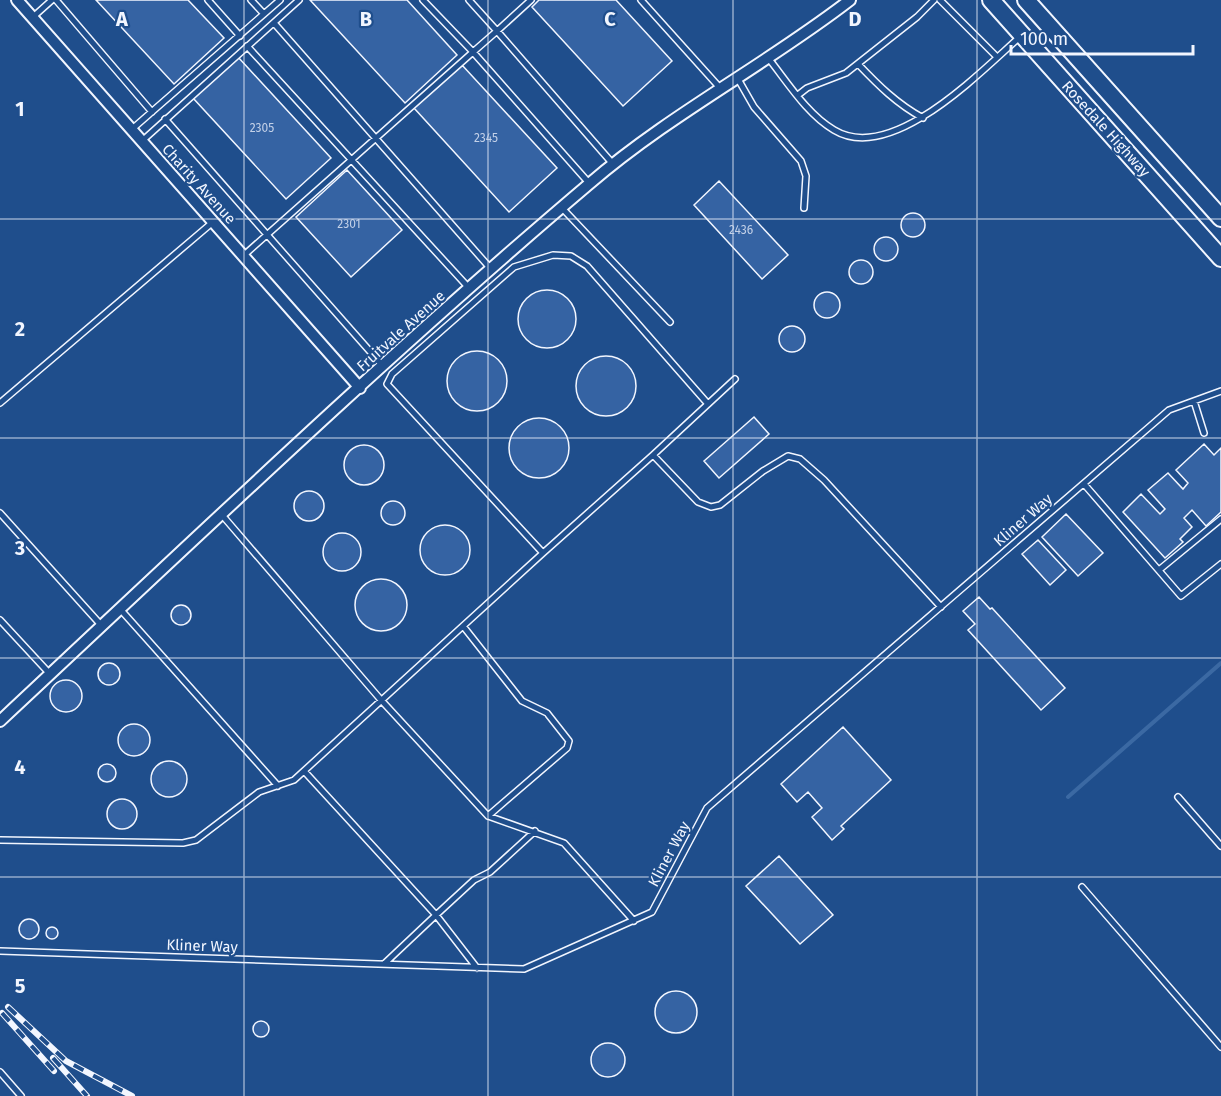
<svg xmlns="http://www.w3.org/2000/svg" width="1221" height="1096" font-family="'Fira Sans',sans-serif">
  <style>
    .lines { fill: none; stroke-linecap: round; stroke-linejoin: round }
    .stream { stroke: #3b69a3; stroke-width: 4 }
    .building { fill: #3563a3; stroke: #f2f6ff; stroke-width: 1.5 }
    .service-casing { stroke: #f2f6ff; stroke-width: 8 }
    .minor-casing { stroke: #f2f6ff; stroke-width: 14 }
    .primary-casing { stroke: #f2f6ff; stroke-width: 20 }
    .service { stroke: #1f4e8c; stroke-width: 5 }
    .minor { stroke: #1f4e8c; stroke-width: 10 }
    .primary { stroke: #1f4e8c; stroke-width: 16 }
    .rail-casing { stroke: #f2f6ff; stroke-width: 6 }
    .rail { stroke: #1f4e8c; stroke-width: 4; stroke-dasharray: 11; stroke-linecap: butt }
    .grid { fill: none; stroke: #f2f6ff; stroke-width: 1.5; stroke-opacity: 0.55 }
    .labels { text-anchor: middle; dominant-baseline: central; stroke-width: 4.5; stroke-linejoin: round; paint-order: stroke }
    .number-label { font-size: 12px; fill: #c3d1e8 }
    .street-label { font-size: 15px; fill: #f2f6ff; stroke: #1f4e8c }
    .grid-label { font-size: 20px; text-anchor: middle; font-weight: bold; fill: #f2f6ff; stroke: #1f4e8c; stroke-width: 4.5; stroke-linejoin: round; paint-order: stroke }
  </style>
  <rect width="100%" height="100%" fill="#1f4e8c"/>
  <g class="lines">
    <path class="stream" d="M 1068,797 L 1221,663"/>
  </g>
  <path class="building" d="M 96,0 L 188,0 L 224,38 L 174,84 Z
    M 310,0 L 407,0 L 457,55 L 405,103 Z
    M 539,0 L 616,0 L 672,61 L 623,106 L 532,7 Z
    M 238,57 L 331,158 L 286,199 L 193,98 Z
    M 462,65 L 557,168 L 509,212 L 414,108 Z
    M 347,170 L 402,230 L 351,277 L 296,217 Z
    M 719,181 L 788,255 L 762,279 L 694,205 Z
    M901 225a12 12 0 1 1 24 0a12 12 0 1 1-24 0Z
    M874 249a12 12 0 1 1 24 0a12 12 0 1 1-24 0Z
    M849 272a12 12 0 1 1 24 0a12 12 0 1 1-24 0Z
    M518 319a29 29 0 1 1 58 0a29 29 0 1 1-58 0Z
    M814 305a13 13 0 1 1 26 0a13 13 0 1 1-26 0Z
    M779 339a13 13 0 1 1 26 0a13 13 0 1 1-26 0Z
    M447 381a30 30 0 1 1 60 0a30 30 0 1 1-60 0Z
    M576 386a30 30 0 1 1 60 0a30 30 0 1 1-60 0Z
    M 754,417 L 769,434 L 719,478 L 704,461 Z
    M509 448a30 30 0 1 1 60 0a30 30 0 1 1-60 0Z
    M 1204,444 L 1214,455 L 1221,448 L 1221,512 L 1206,526 L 1192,510 L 1184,518 L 1192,527 L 1180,539 L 1183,542 L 1165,558 L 1123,512 L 1141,494 L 1160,514 L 1165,509 L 1148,490 L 1168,473 L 1183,489 L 1188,483 L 1176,470 Z
    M344 465a20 20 0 1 1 40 0a20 20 0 1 1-40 0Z
    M294 506a15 15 0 1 1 30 0a15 15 0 1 1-30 0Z
    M381 513a12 12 0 1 1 24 0a12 12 0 1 1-24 0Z
    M 1066,514 L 1103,553 L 1078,576 L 1042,537 Z
    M420 550a25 25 0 1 1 50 0a25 25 0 1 1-50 0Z
    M323 552a19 19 0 1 1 38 0a19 19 0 1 1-38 0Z
    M 1038,540 L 1066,570 L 1050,585 L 1022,554 Z
    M355 605a26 26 0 1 1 52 0a26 26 0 1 1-52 0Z
    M 979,597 L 990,609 L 992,608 L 1065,688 L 1041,710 L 968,630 L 975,624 L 963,611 Z
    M171 615a10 10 0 1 1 20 0a10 10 0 1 1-20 0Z
    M98 674a11 11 0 1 1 22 0a11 11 0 1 1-22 0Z
    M50 696a16 16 0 1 1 32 0a16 16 0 1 1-32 0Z
    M118 740a16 16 0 1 1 32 0a16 16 0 1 1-32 0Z
    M 843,727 L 891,780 L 841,826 L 844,829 L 832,840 L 812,817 L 822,808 L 808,792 L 797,802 L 781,784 Z
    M151 779a18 18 0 1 1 36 0a18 18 0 1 1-36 0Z
    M98 773a9 9 0 1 1 18 0a9 9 0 1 1-18 0Z
    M107 814a15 15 0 1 1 30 0a15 15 0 1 1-30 0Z
    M 779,856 L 833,915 L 800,944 L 746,886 Z
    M19 929a10 10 0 1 1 20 0a10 10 0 1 1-20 0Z
    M46 933a6 6 0 1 1 12 0a6 6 0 1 1-12 0Z
    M655 1012a21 21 0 1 1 42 0a21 21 0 1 1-42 0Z
    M253 1029a8 8 0 1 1 16 0a8 8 0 1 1-16 0Z
    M591 1060a17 17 0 1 1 34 0a17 17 0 1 1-34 0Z"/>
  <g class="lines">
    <g class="service-casing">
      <path id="service" d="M 56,0 L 152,112
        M 208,0 L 240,36
        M 251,0 L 264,14
        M 469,0 L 497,31 L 531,0
        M 641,0 L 721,89
        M 940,0 L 997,57
        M 33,17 L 52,0
        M 274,23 L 491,269
        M 247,46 L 469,288
        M 769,59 C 788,83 807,114 834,130 C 892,165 981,71 1021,36
        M 858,64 C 878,85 897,104 923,118
        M 738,79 L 754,107 L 801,161 L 806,176 L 804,208
        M 798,95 L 807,88 L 846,73 L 917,17 L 934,0
        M 165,119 L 382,365
        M 131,130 L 280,0
        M 142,141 L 299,0
        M 589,183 L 473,52 L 497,31 L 613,164
        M 562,208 L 670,322
        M 243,256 L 473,52 L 423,0
        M 1194,401 L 1204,433
        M 0,403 L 213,222
        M 708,404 L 587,266 L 571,256 L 553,255 L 514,267 L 392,374 L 387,384 L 543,553 L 653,455 L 698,502 L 711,507 L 720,505 L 763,471 L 788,456 L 800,459 L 824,480 L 941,607
        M 653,455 L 735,379
        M 1084,484 L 1181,596 L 1221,564
        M 0,513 L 101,625
        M 222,515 L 381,700 L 488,816 L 564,843 L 634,921
        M 1159,570 L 1221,519
        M 120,609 L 278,786
        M 0,620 L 50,674
        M 463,626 L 522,701 L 547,713 L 569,741 L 567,748 L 488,816
        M 304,771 L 436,915 L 474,880 L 490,872 L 535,831
        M 1178,797 L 1221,846
        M 0,840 L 183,843 L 196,840 L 259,792 L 294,780 L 543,553
        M 1082,887 L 1221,1047
        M 0,951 L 524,969 L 652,912 L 707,808 L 1169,410 L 1221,391
        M 384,964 L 436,915 L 477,968
        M 0,1072 L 21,1096"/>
    </g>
    <g class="minor-casing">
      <path id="minor" d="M 17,0 L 360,388
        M 0,721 C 194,540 386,356 589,184 C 670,114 766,65 850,0"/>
    </g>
    <g class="primary-casing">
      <path id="primary" d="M 991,0 L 1221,258
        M 1026,0 L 1221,218"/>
    </g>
    <use href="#service" class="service"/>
    <use href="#minor" class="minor"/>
    <use href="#primary" class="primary"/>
    <g class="rail-casing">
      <path id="rail" d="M 8,1007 L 66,1061 L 132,1096
        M 2,1013 L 54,1071
        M 53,1058 L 87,1096"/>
    </g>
    <use href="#rail" class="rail"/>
  </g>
  <path class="grid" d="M 244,0 L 244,1096M 488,0 L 488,1096M 733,0 L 733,1096M 977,0 L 977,1096M 0,219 L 1221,219M 0,438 L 1221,438M 0,658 L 1221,658M 0,877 L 1221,877"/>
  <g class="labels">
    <g class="number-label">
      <text x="262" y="128">2305</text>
      <text x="486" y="138">2345</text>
      <text x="349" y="224">2301</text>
      <text x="741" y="230">2436</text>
    </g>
    <g class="street-label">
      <text transform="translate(1106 129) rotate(48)">Rosedale Highway</text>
      <text transform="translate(199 184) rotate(48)">Charity Avenue</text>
      <text transform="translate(401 331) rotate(-42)">Fruitvale Avenue</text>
      <text transform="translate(1023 520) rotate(-41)">Kliner Way</text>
      <text transform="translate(669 854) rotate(-62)">Kliner Way</text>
      <text transform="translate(202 946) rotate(2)">Kliner Way</text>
    </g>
  </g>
  <g class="grid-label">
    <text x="122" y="26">A</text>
    <text x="366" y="26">B</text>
    <text x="610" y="26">C</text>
    <text x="855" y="26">D</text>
    <text x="20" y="116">1</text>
    <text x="20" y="336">2</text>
    <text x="20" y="555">3</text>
    <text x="20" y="774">4</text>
    <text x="20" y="993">5</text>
  </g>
  <path d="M1011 45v9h182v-9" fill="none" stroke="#f2f6ff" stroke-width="3"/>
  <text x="1020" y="45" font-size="18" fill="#f2f6ff" stroke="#1f4e8c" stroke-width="4.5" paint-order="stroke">100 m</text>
</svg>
